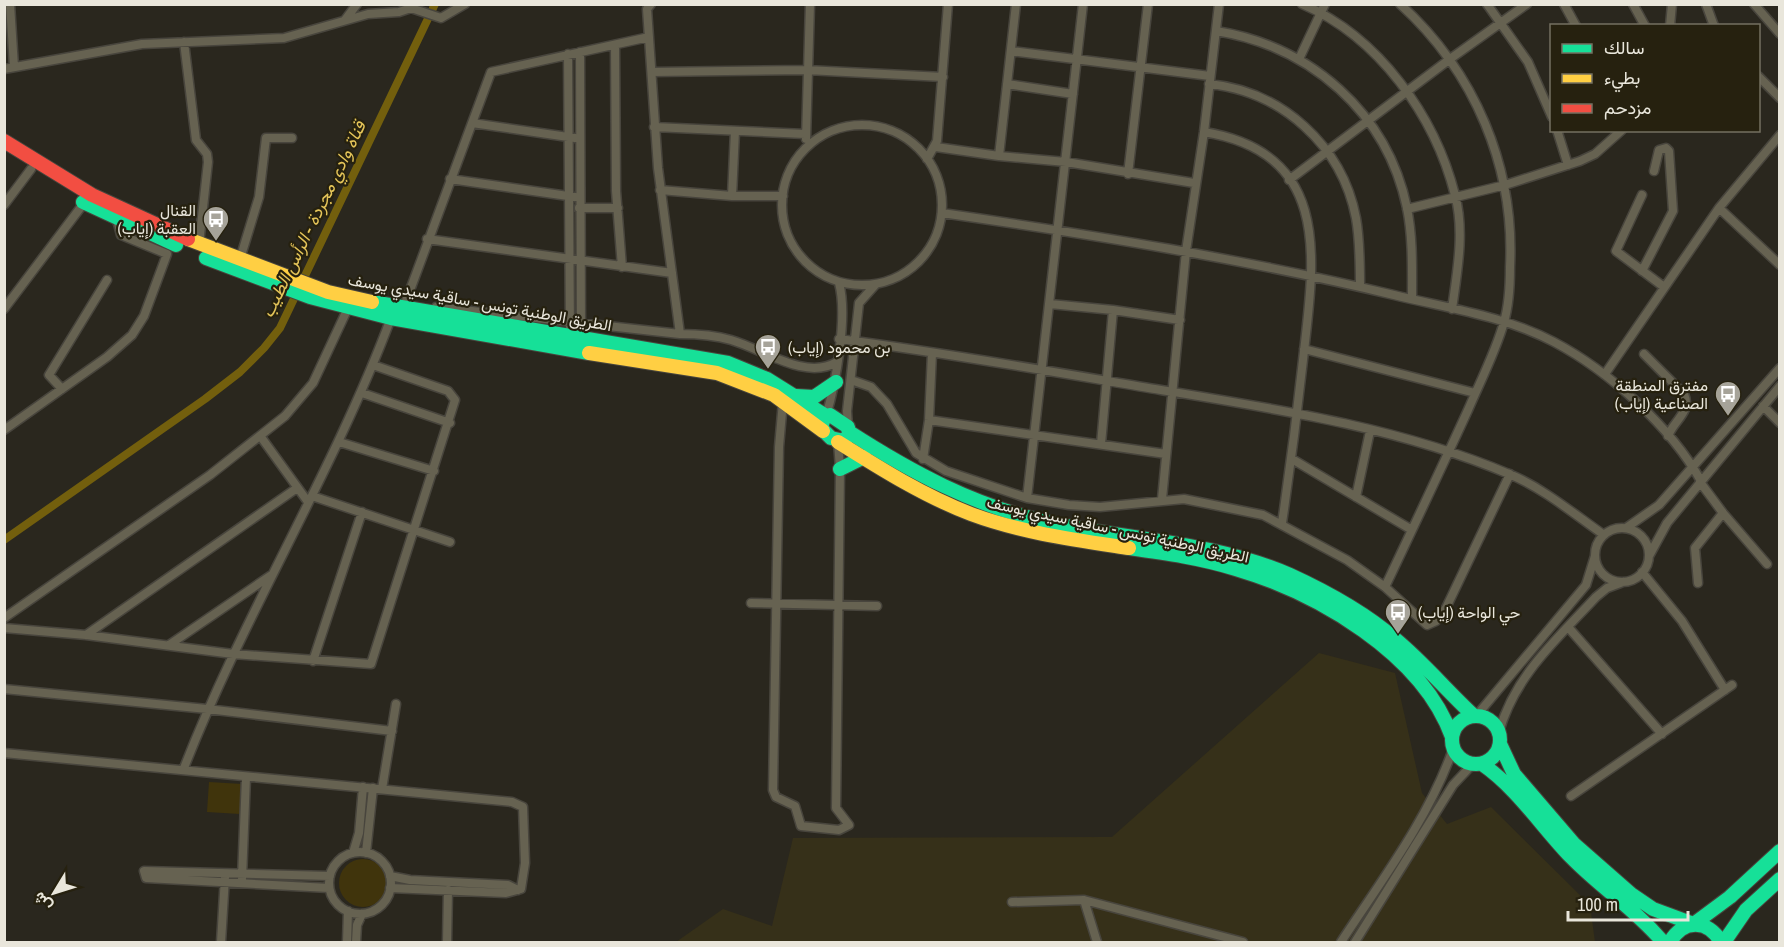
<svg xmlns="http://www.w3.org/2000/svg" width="1784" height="947" font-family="'Archivo Narrow',Vazirmatn,sans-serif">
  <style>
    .built { fill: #363019 }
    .green { fill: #40340c }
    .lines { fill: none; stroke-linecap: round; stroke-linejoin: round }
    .canal { stroke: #735f0d; stroke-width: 8 }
    .street-casing { stroke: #48453d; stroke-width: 11 }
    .fast-casing { stroke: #48453d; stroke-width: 16 }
    .slow-casing { stroke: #48453d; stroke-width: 16 }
    .jam-casing { stroke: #48453d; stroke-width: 16 }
    .street { stroke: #666251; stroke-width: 8 }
    .fast { stroke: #16e098; stroke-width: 14 }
    .slow { stroke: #ffcf43; stroke-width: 14 }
    .jam { stroke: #f24e42; stroke-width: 14 }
    .labels { text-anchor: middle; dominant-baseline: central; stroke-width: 4.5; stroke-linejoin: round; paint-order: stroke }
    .poi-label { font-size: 16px; fill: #e9e6db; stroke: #26210f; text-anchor: end }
    .street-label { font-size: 16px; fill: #e9e6db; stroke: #26210f }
    .water-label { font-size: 18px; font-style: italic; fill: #e4c459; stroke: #26210f }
  </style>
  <rect width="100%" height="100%" fill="#2a271e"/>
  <path class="built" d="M 1319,653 L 1395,673 L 1422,793 L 1447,824 L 1491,807 L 1590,905 L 1595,942 L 676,942 L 723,909 L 772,926 L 793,838 L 1112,837 Z"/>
  <path class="green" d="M 209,782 L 242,784 L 240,814 L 207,812 Z
    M339 883a24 24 0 1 1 48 0a24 24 0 1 1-48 0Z"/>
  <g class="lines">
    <path class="canal" d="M 4,540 L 205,399 L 240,372 L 264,348 L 280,328 L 435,4"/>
    <g class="street-casing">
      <path id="street" d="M 10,4 L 14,67
        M 651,4 L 647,9 L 658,168 L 680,334 C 697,334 714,335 731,340 C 763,349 805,381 837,362
        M 1302,4 C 1379,37 1435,116 1455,195 C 1465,231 1457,273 1452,309
        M 1487,4 L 1528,62 L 1552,117
        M 1564,4 L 1576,26
        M 1633,4 L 1645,26
        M 1706,4 L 1714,26
        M 1754,4 L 1780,34
        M 345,20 L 357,4
        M 1670,26 L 1672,4
        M 1216,31 C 1310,46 1387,112 1407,208 C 1413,238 1412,269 1412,299
        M 184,42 L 196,140 L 207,154 L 208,162 L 199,244
        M 615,45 L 616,191 L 622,267
        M 1011,51 L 1210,76
        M 580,52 L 581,337
        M 568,54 L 570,335
        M 1299,59 L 1325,4
        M 4,69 L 142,44 L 284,38 L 368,14 L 399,12 L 411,8 L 441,18 L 465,4
        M 652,72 L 807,70 L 943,77
        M 1758,76 L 1780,98
        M 1007,84 L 1073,94
        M 1209,84 C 1281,91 1342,145 1356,218 C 1360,240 1360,264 1360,287
        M 472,123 L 575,138
        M782 205a80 80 0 1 1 160 0a80 80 0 1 1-160 0Z
        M 654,127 L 805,134
        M 1557,130 L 1568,165
        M 1204,132 C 1334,153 1314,262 1303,360 C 1297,415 1290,469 1282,523
        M 806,139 L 810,4
        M 936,147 L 999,156 L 1066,162 L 1194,183
        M 999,156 L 1016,4
        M 927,159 L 937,141 L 948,4
        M 1128,174 L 1148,4
        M 450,179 L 575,197
        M 1289,180 L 1450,59 L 1527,4
        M 660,190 L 732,196 L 783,196
        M 1642,195 L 1616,251 L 1664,287
        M 732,196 L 735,131
        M 4,205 L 31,169
        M 579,208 L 618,208
        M 1719,208 L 1780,265
        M 1407,209 L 1505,185 L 1580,161 L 1595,154 L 1622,130
        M 942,213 C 1094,235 1244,259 1394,295 C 1447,308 1505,316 1554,342 C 1609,371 1671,427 1701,481
        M 427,239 L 672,273
        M 240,259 L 259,197 L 266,138 L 292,138
        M 1642,271 L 1673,211 L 1669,151 L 1666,148 L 1659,150 L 1654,171
        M 1050,304 L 1113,310
        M 436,307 L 680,334
        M 4,309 L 84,203
        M 403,309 L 491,72 L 649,37
        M 839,339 C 947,353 1054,372 1161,390 C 1277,409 1401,428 1509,474 C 1543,488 1574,514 1604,535
        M 1304,349 L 1475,393
        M 1644,354 L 1684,394 C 1692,412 1674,420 1668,436
        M 1605,374 L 1719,208 L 1780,135
        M 851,380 L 871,387 L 887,404 L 916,453 L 946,471 L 1027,498 L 1069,505 L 1100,507 L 1184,499 L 1263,515 L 1347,560 L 1385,587 L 1427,625 L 1436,621 L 1446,608 L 1510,474
        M 62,389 L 49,375 L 107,280
        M 362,393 L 450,423
        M 783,401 L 779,447 L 773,790 L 776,797 L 795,806 L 801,826 L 839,830 L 849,825 L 836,808 L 840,469 L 838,442
        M 1763,406 L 1780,423
        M 826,416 C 836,383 848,316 839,283
        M 929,420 L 1166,454
        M 848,427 L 847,411 L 859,303 L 875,285
        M 4,430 L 107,357 L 132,335 L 144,316 L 167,254 L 121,235 L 117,220
        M 261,437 L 308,502
        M 339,442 L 434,471
        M 1101,444 L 1113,310 L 1180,320
        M 923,459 L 929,420 L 932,353
        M 1292,459 L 1412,530
        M 1700,482 L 1723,513 L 1767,564
        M 312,496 L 450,542
        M 1356,497 L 1370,431
        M 1027,498 L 1083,4
        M 1162,499 L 1186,251 L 1204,132 L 1219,4
        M 1626,528 L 1659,505 L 1780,368
        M1595 555a27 27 0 1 1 54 0a27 27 0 1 1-54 0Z
        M 1649,556 L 1667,523 L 1780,386
        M 1642,572 L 1682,621 L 1725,690
        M 1698,583 L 1695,548 L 1723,513
        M 1385,587 C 1413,528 1441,469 1468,410 C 1480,382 1496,351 1504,322 C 1509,305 1510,285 1510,267 C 1515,167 1475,72 1400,4
        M 751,603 L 877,606
        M 4,618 L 210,475 L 285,416 L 313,383 L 348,308
        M 1568,627 L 1662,734
        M 4,628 L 86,635 L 233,654 L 371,664 L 455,400 L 448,391 L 373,365
        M 86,635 L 297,488
        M 169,645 L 270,576
        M 313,661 L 362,512
        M 4,689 L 207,709 L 392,731
        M 1477,715 L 1586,585 L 1595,556
        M 1499,732 C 1515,675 1557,639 1596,597 L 1607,588 L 1623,582
        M 4,753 L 512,802 L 523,807 L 525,863 L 521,889 L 506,893 L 390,888
        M 184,768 C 244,614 333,473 391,318
        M 382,789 L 396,704
        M 1571,796 L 1732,685
        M329 883a31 31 0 1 1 62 0a31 31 0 1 1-62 0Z
        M 353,853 L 359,833 L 363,787
        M 366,853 L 373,788
        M 390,876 L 410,880 L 508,885 L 518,890
        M 242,878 L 246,777
        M 329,888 L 146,878 L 144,871 L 330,876
        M 1084,900 L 1243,942
        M 1012,902 L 1084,900 L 1097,942
        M 221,942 L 225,877
        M 347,942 L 348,911
        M 356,942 L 357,925 L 362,914
        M 447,942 L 448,890
        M 1341,942 C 1381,881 1429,818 1453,749
        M 1355,942 L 1453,785 L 1469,768 L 1479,764"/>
    </g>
    <g class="fast-casing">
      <path id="fast" d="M 83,202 L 176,245
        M 206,258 L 310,297 L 391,318 L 589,353
        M 372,302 L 728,363 L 767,379 L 826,416
        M 796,396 L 814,397 L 836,382
        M 830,415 L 848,427 L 849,435 L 844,441 L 831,438 L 821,428 L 824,418 Z
        M 849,432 C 911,472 974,506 1047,522 C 1128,540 1212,541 1290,575 C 1327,592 1364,612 1395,639 C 1423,662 1446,690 1473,715
        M 840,469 L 864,457
        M 1129,548 C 1165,553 1201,558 1236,569 C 1317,593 1422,653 1452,737
        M1452 740a24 24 0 1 1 48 0a24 24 0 1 1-48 0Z
        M 1500,744 L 1514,774 L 1574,844 L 1631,894 L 1653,909 L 1691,923
        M 1482,764 C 1517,788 1542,827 1571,857 C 1601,888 1634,908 1663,942
        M 1695,923 L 1730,897 L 1780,851
        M 1670,942 C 1683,919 1708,919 1721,942
        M 1724,942 L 1746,910 L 1780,879"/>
    </g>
    <g class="slow-casing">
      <path id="slow" d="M 188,239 L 328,292 L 372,302
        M 589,353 L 717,373 L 774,395 L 823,431
        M 838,442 C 881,469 924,496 971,514 C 1022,533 1076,540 1129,548"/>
    </g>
    <g class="jam-casing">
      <path id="jam" d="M 4,141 L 92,195 L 188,239"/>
    </g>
    <use href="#street" class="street"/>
    <use href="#fast" class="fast"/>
    <use href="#slow" class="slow"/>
    <use href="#jam" class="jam"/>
  </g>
  <defs>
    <g id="bus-pin" transform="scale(1.35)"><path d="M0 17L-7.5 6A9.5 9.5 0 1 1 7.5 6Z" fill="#a6a399" stroke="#26210f"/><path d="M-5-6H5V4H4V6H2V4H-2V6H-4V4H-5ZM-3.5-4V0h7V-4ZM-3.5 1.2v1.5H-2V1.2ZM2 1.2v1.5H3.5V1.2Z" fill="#fff"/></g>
  </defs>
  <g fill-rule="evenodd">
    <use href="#bus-pin" x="216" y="219"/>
    <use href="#bus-pin" x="768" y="347"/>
    <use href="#bus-pin" x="1728" y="394"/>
    <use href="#bus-pin" x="1398" y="612"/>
  </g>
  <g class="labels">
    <g class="poi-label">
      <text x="196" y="210">القنال<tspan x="196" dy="18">العقبة (إياب)</tspan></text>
      <text x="788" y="347" text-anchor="start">بن محمود (إياب)</text>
      <text x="1708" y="385">مفترق المنطقة<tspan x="1708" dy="18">الصناعية (إياب)</tspan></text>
      <text x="1418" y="612" text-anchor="start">حي الواحة (إياب)</text>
    </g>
    <g class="street-label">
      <text transform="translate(480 302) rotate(10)">الطريق الوطنية تونس - ساقية سيدي يوسف</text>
      <text transform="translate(1118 529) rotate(12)">الطريق الوطنية تونس - ساقية سيدي يوسف</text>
    </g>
    <g class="water-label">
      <text transform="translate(313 219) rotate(-64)">قناة وادي مجردة - الرأس الطيب</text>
    </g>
  </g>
  <rect width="1784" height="947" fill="none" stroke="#e9e6db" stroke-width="12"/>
  <rect x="1550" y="24" width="210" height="108" fill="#26210f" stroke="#747061" stroke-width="1.5"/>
  <rect x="1562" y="44" width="30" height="9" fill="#16e098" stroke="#747061" stroke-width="1.5"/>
  <text x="1604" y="54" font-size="18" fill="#e9e6db">سالك</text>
  <rect x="1562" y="74" width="30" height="9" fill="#ffcf43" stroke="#747061" stroke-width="1.5"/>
  <text x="1604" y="84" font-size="18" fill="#e9e6db">بطيء</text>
  <rect x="1562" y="104" width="30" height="9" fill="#f24e42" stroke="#747061" stroke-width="1.5"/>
  <text x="1604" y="114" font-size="18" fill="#e9e6db">مزدحم</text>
  <g transform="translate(54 893) rotate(232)" stroke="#26210f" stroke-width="4.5" paint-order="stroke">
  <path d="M0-4.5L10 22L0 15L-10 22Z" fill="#e9e6db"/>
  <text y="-9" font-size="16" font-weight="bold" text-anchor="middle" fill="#e9e6db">ش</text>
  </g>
  <path d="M1568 911v9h120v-9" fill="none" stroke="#e9e6db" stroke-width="3"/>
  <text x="1577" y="911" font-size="18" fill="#e9e6db" stroke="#26210f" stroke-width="4.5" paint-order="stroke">100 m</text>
</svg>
